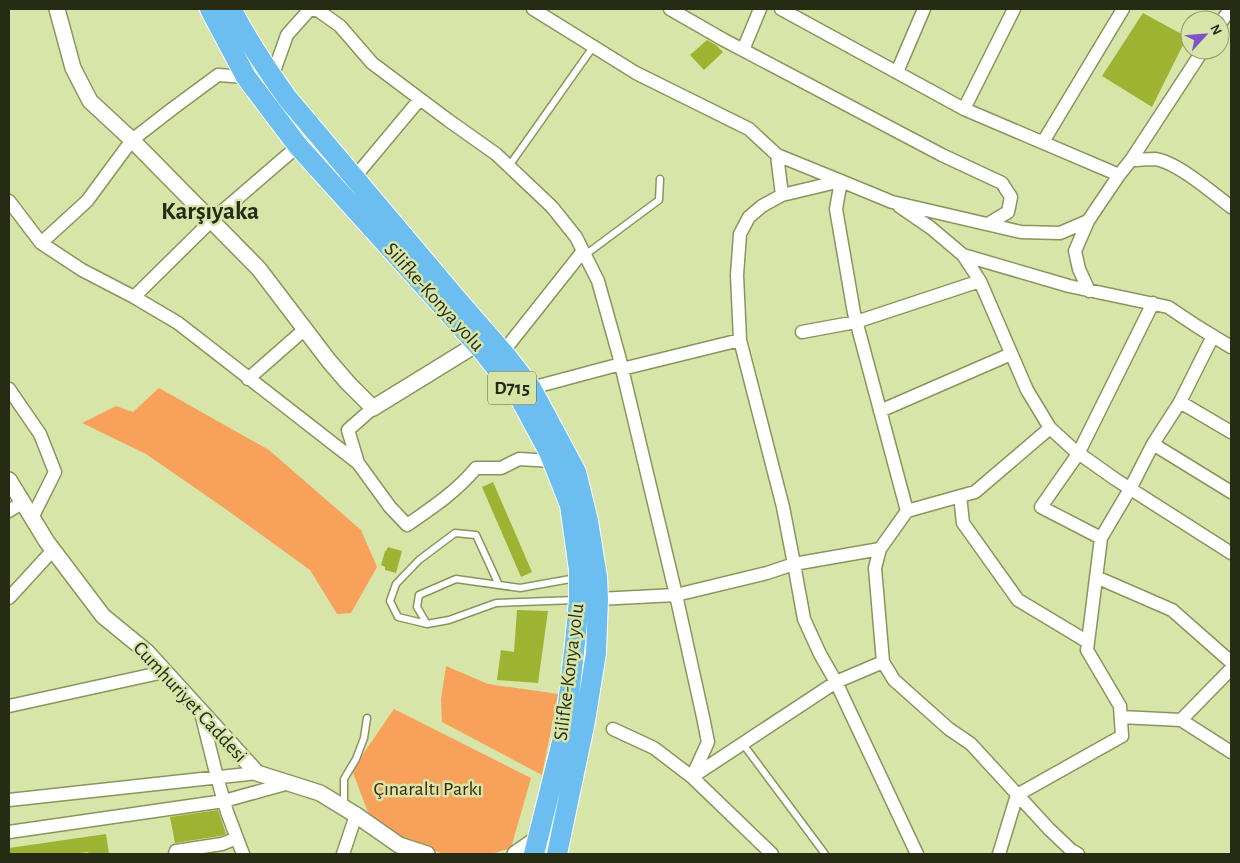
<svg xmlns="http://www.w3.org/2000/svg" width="1240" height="863" font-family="'Alegreya Sans',sans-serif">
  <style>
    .green { fill: #f7a15b }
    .building { fill: #9eb332 }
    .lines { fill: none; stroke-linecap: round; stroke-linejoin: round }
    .service-casing { stroke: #89955c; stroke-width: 9 }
    .minor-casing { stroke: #89955c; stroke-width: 15 }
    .tertiary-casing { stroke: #89955c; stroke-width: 18 }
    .trunk-casing { stroke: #fff; stroke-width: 22 }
    .service { stroke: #fff; stroke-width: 6 }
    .minor { stroke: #fff; stroke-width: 12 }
    .tertiary { stroke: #fff; stroke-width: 15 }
    .trunk { stroke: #6bbeef; stroke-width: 20 }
    .labels { text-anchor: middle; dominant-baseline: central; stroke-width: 5; stroke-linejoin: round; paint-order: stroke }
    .shield { fill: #d7e5a9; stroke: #5b6340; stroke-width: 1 }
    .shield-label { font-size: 19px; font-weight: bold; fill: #262b13 }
    .street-label { font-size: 20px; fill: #262b13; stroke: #d7e5a9 }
    .park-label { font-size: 20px; fill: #472200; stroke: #d7e5a9 }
    .district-label { font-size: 25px; font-weight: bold; fill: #262b13; stroke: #d7e5a9 }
  </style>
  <rect width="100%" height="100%" fill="#d7e5a9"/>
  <path class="green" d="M 159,388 L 269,450 L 361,530 L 377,567 L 351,613 L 337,614 L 310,570 L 227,510 L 146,454 L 82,423 L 116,406 L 133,412 Z
    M 446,666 L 488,684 L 558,694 L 542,775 L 442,722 L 441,699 Z
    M 394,709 L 531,778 L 511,848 L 491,854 L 444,854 L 403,839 L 369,815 L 352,770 Z"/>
  <path class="building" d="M 1143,13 L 1187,37 L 1152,107 L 1102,76 Z
    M 707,40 L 716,45 L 723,52 L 704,70 L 690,55 Z
    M 493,482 L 532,572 L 521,577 L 482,487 Z
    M 388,547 L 402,551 L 396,573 L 385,570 L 385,567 L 381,565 L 385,551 L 386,551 Z
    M 517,610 L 548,611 L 538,683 L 497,680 L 501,650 L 514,652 Z
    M 218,810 L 226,834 L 220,836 L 175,843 L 170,817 Z
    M 106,834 L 109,854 L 89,854 L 88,852 L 70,854 L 9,854 L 9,848 Z"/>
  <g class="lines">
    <g class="service-casing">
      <path id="service" d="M 509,166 L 593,47
        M 585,255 L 659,200 L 660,179
        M 575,600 L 496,603 L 449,620 L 427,624 L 417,607 L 419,595 L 456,579 L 520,588 L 576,578
        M 427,624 L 398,617 L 390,601 L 396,584 L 419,560 L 455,533 L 476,535 L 499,585
        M 743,744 L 825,854
        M 344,806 L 344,779 L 356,759 L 364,738 L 367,718"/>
    </g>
    <g class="minor-casing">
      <path id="minor" d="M 533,9 L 636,73 L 749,129 L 777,155 L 841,181 L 836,209 L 854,313 L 907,511 L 975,492 L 1050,428
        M 670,9 L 724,40 L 942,155 L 1002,183 L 1011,197 L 1008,212 L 988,224
        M 781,9 L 964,109 L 1119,175
        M 1220,24 L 1230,9
        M 743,50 L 760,9
        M 897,72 L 924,9
        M 246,77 L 218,75 L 172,109 L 132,140 L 87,201 L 41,243 L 82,270 L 134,297 L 178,323 L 358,463
        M 272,77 L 287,35 L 310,9 L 319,11 L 340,26 L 372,63 L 448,120 L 496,154 L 552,207 L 576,237 L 598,281 L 619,356 L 676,595 L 703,717 L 708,742 L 692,777 L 772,854
        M 964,109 L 1014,9
        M 1043,142 L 1123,9
        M 777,155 L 782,195
        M 1131,160 C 1139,160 1147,159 1155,159 C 1177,162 1213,193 1231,207
        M 354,178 L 420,99
        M 9,201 L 41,243
        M 899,206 L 931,228 L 963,255 L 980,281 L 1027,390 L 1050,428 L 1074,450 L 1115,479 L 1231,553
        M 1088,221 L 1075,251 L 1079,269 L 1089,291
        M 963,255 L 1069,286 L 1168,307 L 1198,327 L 1231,347
        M 134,297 L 211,221 L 298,146
        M 802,332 L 856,322 L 980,281
        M 1213,336 L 1180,402 L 1231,432
        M 503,352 L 583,251
        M 622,369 L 740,340
        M 248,379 L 305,329
        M 531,388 L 621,364
        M 9,389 L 40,434 L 55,472 L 32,518
        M 1180,402 L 1153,444 L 1231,492
        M 373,408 L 348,430 L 358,463 L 390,507 L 407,525 C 432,508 457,491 476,468 L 501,468 L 519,459 L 553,461
        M 880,411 L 1011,354
        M 960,496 L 963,523 L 1018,600 L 1088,642
        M 9,511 L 23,502
        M 1101,538 L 1041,507 L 1078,454 L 1153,303
        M 880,549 L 794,564 L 804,619 L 820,654 L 836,682 L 917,854
        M 1096,577 L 1172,610 L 1231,662
        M 9,598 L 53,550
        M 598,599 L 676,595 L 767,573 L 794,564 L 783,507 L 740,340 L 737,275 L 740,234 L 749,217 L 762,206 L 782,195 L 841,181 L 892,202 L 1021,232 L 1060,233 L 1088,221 L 1119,175 L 1131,160 L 1203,50
        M 883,662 L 894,680 L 949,729 L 971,744 L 1049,829 L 1071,850 L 1078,854
        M 9,706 L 164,672
        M 200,709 L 217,777 L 227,812 L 243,854
        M 1121,717 L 1181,720 L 1231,669
        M 1181,720 L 1231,752
        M 613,729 L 654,748 L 692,777 L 836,682 L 883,662 L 875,568 L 880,549 L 907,511
        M 9,800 L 257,773
        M 9,832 L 224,801 L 289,783
        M 175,854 L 176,851 L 222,844 L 237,838
        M 343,854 L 356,815
        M 999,854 L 1017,795 L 1122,736 L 1120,706 L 1087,650 L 1101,538 L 1130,489 L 1153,444"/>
    </g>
    <g class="tertiary-casing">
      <path id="tertiary" d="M 57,9 L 73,68 L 90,101 L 132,140 L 259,269 L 329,361 L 348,383 L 373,408 L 485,339
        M 9,480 L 47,542 L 103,616 L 147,652 L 257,773 L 320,793 L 356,815 L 399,845 L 427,854
        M 515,854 L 538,838"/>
    </g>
    <g class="trunk-casing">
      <path id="trunk" d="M 210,9 L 246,77 L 298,146 L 482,350 L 520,398 L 549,452 L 570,505 L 579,570 L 579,600 L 575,643 L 565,730 L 534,854
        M 231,9 C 248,41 267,70 288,99 L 454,296 L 507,357 L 531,388 L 576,472 L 588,521 L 597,577 L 598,599 L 596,653 L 585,721 L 557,854"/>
    </g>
    <use href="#service" class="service"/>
    <use href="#minor" class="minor"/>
    <use href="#tertiary" class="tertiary"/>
    <use href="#trunk" class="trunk"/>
  </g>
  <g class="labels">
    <rect class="shield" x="488" y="371.5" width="48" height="33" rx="4"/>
    <g class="shield-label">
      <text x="512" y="388">D715</text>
    </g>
    <g class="street-label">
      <text transform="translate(434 297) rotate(48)">Silifke-Konya yolu</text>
      <text transform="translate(569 672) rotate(-83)">Silifke-Konya yolu</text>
      <text transform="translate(190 702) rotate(47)">Cumhuriyet Caddesi</text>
    </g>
    <g class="park-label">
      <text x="428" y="789">Çınaraltı Parkı</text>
    </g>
    <g class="district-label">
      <text x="210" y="211">Karşıyaka</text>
    </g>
  </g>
  <rect width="1240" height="863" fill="none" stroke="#262b13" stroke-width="20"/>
  <g transform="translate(1205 35) rotate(64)"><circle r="24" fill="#d7e5a9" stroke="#909b6d"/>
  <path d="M0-4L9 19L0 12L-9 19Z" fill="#8051c9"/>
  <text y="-8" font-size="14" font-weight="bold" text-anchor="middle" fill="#262b13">N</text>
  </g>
</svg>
